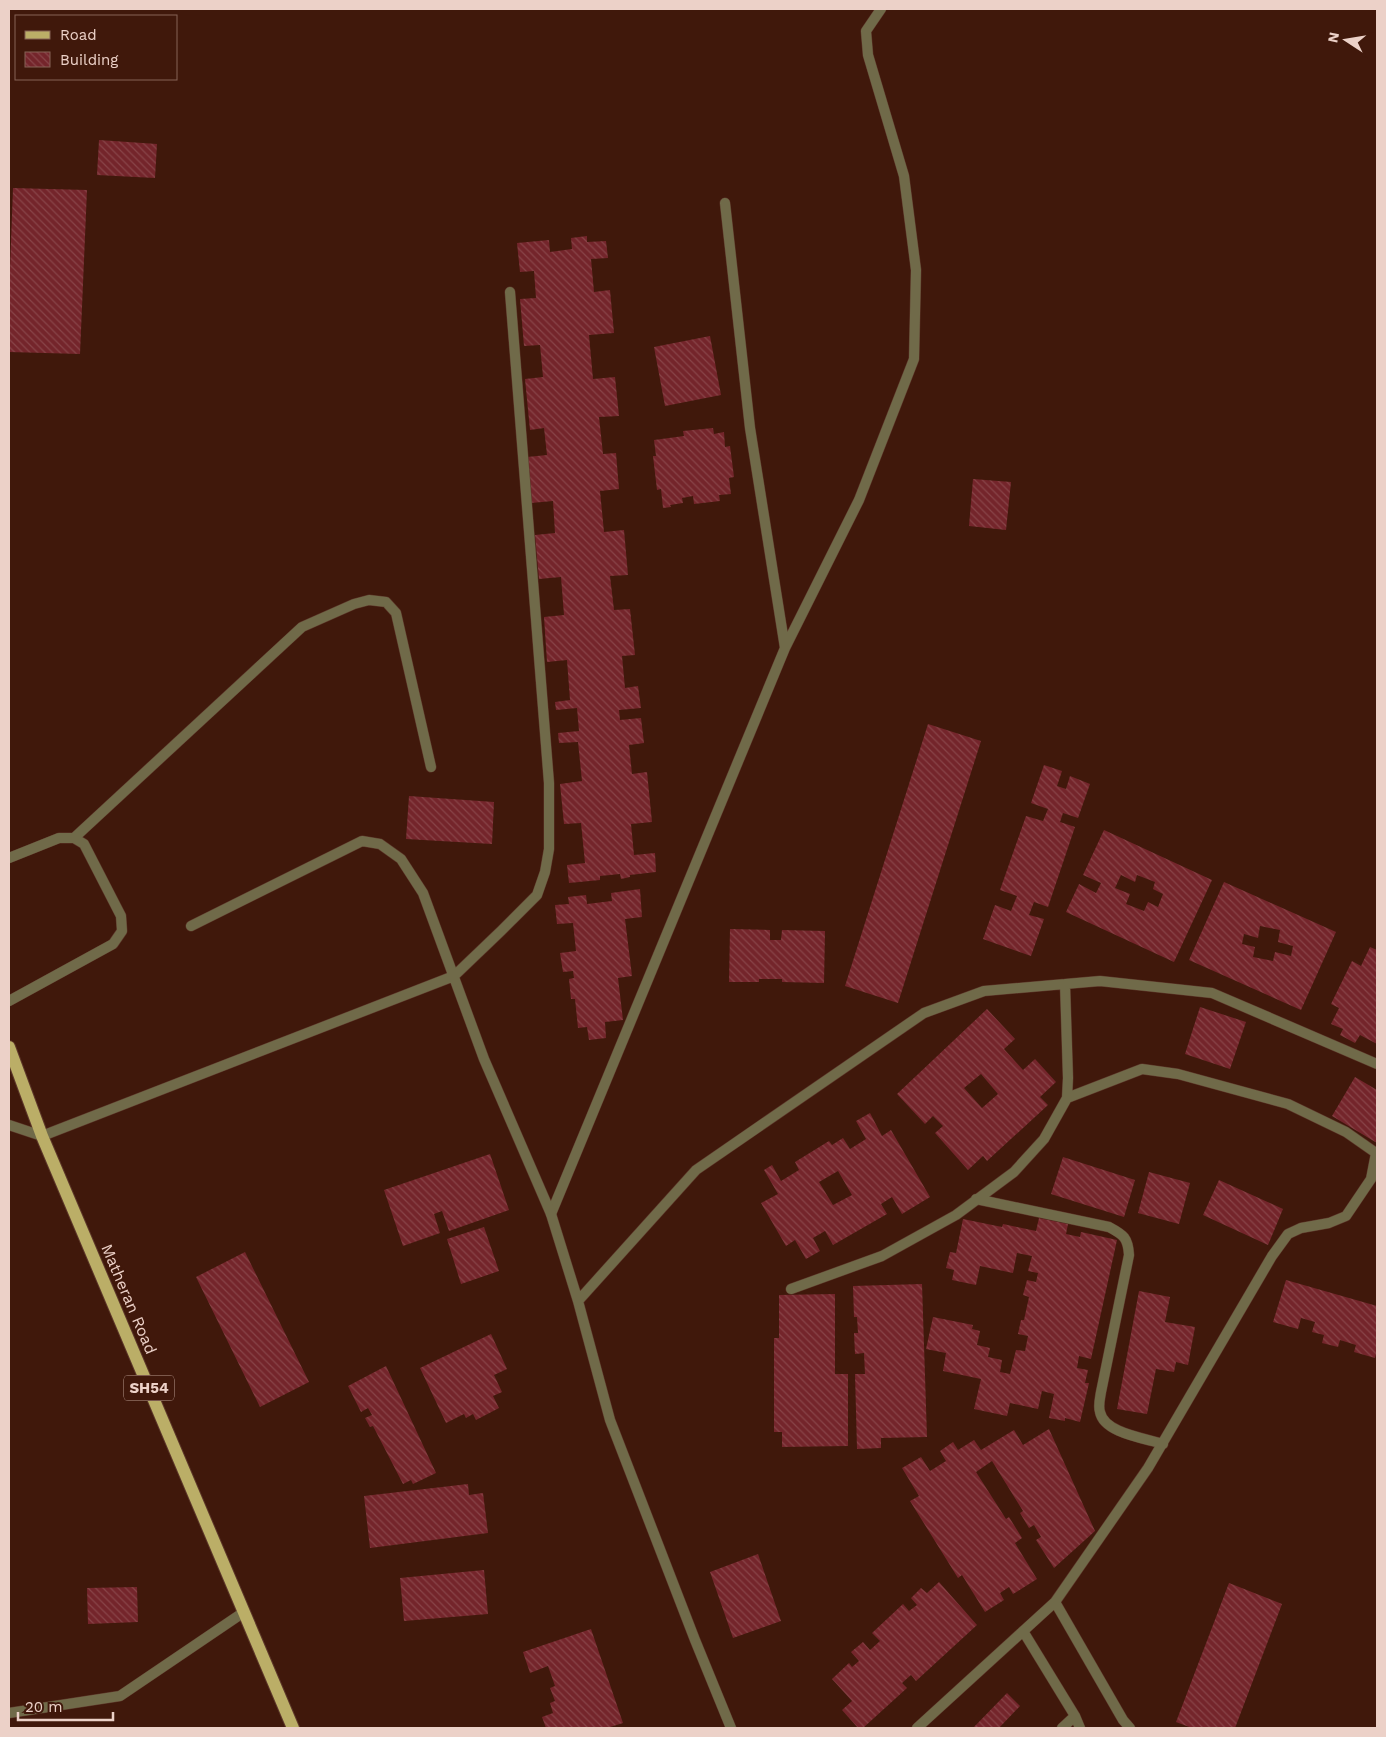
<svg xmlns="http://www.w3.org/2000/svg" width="1386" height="1737" font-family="'Work Sans',sans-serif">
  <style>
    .building { fill: url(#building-back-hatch); fill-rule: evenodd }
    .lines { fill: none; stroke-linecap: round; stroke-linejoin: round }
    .lane-casing { stroke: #5c3629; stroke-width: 11 }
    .street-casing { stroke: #5c3629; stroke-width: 11 }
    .primary-casing { stroke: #5c3629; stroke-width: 14 }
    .lane { stroke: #706a49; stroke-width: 10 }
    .street { stroke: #706a49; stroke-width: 10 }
    .primary { stroke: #bbae67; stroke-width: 12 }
    .labels { text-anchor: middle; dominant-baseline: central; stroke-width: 4; stroke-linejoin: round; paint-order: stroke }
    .shield { fill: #40180b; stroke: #b89a8f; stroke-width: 1 }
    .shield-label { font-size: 15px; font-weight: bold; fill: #ecd1c8 }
    .street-label { font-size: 16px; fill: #ecd1c8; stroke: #40180b }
  </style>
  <defs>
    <pattern id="building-back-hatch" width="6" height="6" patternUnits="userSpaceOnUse" patternTransform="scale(1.25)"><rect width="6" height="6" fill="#74252b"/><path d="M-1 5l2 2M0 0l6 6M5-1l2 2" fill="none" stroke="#884448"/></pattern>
  </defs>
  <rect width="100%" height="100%" fill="#40180b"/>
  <path class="building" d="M 99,140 L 157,144 L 155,178 L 97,175 Z
    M 13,188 L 87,190 L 80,354 L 9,352 L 9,296 Z
    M 587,236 L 587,242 L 606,241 L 608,258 L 591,259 L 594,292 L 610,290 L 614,333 L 589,335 L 593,379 L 615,377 L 619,416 L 599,417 L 603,454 L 616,453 L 619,489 L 600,491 L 604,532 L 624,530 L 628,575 L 610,576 L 614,610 L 630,609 L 635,655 L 622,656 L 625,688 L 638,686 L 641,708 L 619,710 L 620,720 L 641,718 L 644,743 L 629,745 L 632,774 L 647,772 L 652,822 L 631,824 L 634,855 L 655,853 L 656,872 L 630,875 L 630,877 L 621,879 L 620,874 L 600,876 L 600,880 L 569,883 L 567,865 L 585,863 L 581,823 L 564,824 L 560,784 L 582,781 L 578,742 L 559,743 L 558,733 L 579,731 L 577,708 L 556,710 L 555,702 L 570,700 L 567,660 L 547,662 L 544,617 L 564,615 L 561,577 L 539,579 L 535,535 L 555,533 L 553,501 L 531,503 L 527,457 L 547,455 L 544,428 L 530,430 L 525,379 L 543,377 L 540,345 L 524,346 L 520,299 L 536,298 L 534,271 L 520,272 L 517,243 L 549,240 L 550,252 L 572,249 L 571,238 Z
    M 710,336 L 721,395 L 665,406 L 654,347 Z
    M 713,428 L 714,434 L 724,432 L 725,447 L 730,446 L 734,477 L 729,478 L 731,494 L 719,495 L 720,501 L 694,504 L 693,496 L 682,498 L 683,503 L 670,505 L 671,507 L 663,508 L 661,489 L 657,490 L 653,456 L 656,456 L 654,440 L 684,436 L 683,431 Z
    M 973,479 L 1011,482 L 1006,530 L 969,526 Z
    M 928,724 L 981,741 L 898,1003 L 845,986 Z
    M 1044,765 L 1062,771 L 1057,786 L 1066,789 L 1070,776 L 1090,784 L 1078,818 L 1063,813 L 1060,822 L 1075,827 L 1048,907 L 1034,902 L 1029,915 L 1044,919 L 1031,956 L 983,939 L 995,905 L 1011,911 L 1017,896 L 1000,890 L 1026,816 L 1043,821 L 1048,809 L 1031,803 Z
    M 409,796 L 494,802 L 492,844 L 406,839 Z
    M 1104,830 L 1212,880 L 1174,962 L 1066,912 L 1079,884 L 1096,893 L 1101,883 L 1083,875 ZM 1121,875 L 1135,882 L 1137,875 L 1155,882 L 1153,889 L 1163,894 L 1158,907 L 1148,902 L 1144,911 L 1126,904 L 1130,894 L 1115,888 Z
    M 1224,882 L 1336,932 L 1301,1010 L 1189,960 ZM 1260,926 L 1280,930 L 1278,942 L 1293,946 L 1291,956 L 1275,952 L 1273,961 L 1253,957 L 1255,947 L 1242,944 L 1244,934 L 1258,938 Z
    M 640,889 L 642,917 L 625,919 L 632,976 L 618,978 L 623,1020 L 605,1022 L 606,1038 L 589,1040 L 587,1027 L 578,1028 L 575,999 L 571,999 L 569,979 L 574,978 L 573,971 L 563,972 L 560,953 L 576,951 L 573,923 L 557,924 L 555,905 L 569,904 L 568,897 L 586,895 L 587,904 L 612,901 L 611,893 Z
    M 730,929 L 770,930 L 770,940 L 781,940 L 782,930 L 825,931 L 824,983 L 782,982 L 782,979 L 759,979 L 759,982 L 729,982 Z
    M 1370,947 L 1377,950 L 1377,1044 L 1360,1035 L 1355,1043 L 1340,1035 L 1343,1029 L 1331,1024 L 1339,1008 L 1331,1004 L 1352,961 L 1361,966 Z
    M 1200,1007 L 1246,1022 L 1230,1069 L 1185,1054 Z
    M 987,1009 L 1015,1039 L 1004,1049 L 1023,1070 L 1035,1059 L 1056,1082 L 1040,1097 L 1048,1105 L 987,1161 L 983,1156 L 968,1170 L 935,1133 L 943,1126 L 933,1116 L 925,1124 L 897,1094 ZM 981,1074 L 998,1094 L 982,1108 L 964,1088 Z
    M 1355,1077 L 1377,1090 L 1377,1143 L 1332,1116 Z
    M 870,1113 L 882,1136 L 891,1130 L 930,1197 L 902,1214 L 892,1197 L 881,1204 L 887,1214 L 833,1245 L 825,1231 L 813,1238 L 820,1251 L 806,1259 L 795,1240 L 786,1246 L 761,1203 L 778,1194 L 764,1170 L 772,1165 L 781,1181 L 799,1170 L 795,1162 L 829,1141 L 832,1145 L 843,1138 L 850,1149 L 866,1139 L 856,1121 ZM 838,1171 L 852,1195 L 833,1205 L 819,1182 Z
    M 490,1154 L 509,1210 L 449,1231 L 442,1211 L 434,1214 L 440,1233 L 403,1246 L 384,1190 Z
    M 1063,1157 L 1135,1180 L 1124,1217 L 1051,1194 Z
    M 1149,1172 L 1190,1183 L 1179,1224 L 1138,1213 Z
    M 1219,1180 L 1283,1209 L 1268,1245 L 1203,1215 Z
    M 1039,1218 L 1068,1224 L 1066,1234 L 1080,1237 L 1081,1232 L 1117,1240 L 1091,1359 L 1079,1356 L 1077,1368 L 1088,1370 L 1085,1383 L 1089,1383 L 1080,1422 L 1065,1418 L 1065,1421 L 1049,1418 L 1054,1394 L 1042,1391 L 1038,1409 L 1010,1403 L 1007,1416 L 974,1409 L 981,1379 L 943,1371 L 946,1353 L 926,1349 L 933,1317 L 973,1325 L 972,1329 L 980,1331 L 977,1345 L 990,1348 L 988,1357 L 1002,1360 L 1000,1372 L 1010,1374 L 1016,1350 L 1025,1351 L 1028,1336 L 1018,1334 L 1021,1320 L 1024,1320 L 1029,1297 L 1023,1295 L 1027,1280 L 1036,1282 L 1038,1273 L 1028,1271 L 1032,1256 L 1017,1253 L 1013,1273 L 980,1266 L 976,1285 L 952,1280 L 954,1270 L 946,1268 L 950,1252 L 956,1253 L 963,1219 L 1002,1227 L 1003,1224 L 1036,1231 Z
    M 484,1227 L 499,1271 L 461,1284 L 447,1239 Z
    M 245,1252 L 309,1382 L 260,1407 L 196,1277 Z
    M 1286,1280 L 1377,1306 L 1377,1350 L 1375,1358 L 1354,1352 L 1356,1345 L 1340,1340 L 1338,1347 L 1322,1343 L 1324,1335 L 1312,1332 L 1315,1322 L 1301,1318 L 1298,1329 L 1273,1322 Z
    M 922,1284 L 927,1437 L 881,1438 L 881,1448 L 857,1449 L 855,1374 L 865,1374 L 864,1353 L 855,1354 L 854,1333 L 858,1333 L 857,1317 L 854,1317 L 853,1286 Z
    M 1139,1291 L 1170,1297 L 1165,1322 L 1195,1327 L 1188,1365 L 1176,1362 L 1174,1372 L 1156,1369 L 1147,1414 L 1117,1409 Z
    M 835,1294 L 835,1374 L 848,1374 L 848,1446 L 782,1447 L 782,1432 L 774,1432 L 774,1338 L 779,1338 L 779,1295 Z
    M 491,1334 L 507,1369 L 494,1375 L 502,1392 L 493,1396 L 499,1408 L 476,1420 L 473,1414 L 466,1418 L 464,1414 L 446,1423 L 420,1368 Z
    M 386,1366 L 436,1473 L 413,1484 L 411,1480 L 403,1484 L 373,1426 L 370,1427 L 365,1418 L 372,1415 L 368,1408 L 361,1412 L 348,1386 Z
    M 1049,1429 L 1095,1531 L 1054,1568 L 1036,1540 L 1041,1537 L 1034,1525 L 1029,1528 L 1020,1513 L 1023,1511 L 992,1461 L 976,1472 L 1006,1519 L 1009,1517 L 1022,1538 L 1015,1543 L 1037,1579 L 1013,1594 L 1009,1587 L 1000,1593 L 1004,1600 L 985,1612 L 962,1575 L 958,1578 L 910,1501 L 919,1496 L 902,1468 L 921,1457 L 930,1471 L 946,1461 L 940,1451 L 953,1442 L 958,1450 L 974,1440 L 981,1450 L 1014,1430 L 1023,1445 Z
    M 468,1484 L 469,1495 L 483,1493 L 488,1533 L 370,1548 L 364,1496 Z
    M 758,1554 L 781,1621 L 733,1638 L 710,1572 Z
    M 484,1570 L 488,1614 L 404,1621 L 400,1578 Z
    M 939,1582 L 977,1625 L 916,1681 L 911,1675 L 902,1683 L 907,1688 L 863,1728 L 858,1728 L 842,1710 L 852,1701 L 832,1679 L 849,1663 L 852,1667 L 859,1661 L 851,1652 L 863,1642 L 870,1650 L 880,1641 L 872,1633 L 903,1604 L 909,1611 L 917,1605 L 911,1598 L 921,1588 L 927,1593 Z
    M 1229,1583 L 1282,1604 L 1235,1728 L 1192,1728 L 1176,1722 Z
    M 137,1587 L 138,1622 L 88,1624 L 87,1588 Z
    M 591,1629 L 623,1723 L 607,1728 L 546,1728 L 542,1717 L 553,1713 L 550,1703 L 555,1701 L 550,1688 L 555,1686 L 548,1666 L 530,1673 L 523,1652 Z
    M 1007,1693 L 1020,1706 L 999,1728 L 973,1728 Z"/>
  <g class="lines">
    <g class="lane-casing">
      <path id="lane" d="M 725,203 L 750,428 L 785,648
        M 74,838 L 302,627 L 354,604 L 369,600 L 386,602 L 396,613 L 431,767
        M 9,858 L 59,838 L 74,838 L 84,844 L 121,916 L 122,931 L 113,944 L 9,1001
        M 551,1214 L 785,648 L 859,500 L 914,359 L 916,270 L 904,176 L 868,55 L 866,31 L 881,9"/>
    </g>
    <g class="street-casing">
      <path id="street" d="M 191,926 L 362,841 L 380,844 L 401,859 L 423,893 L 484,1059 L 551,1214 L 578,1301 L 610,1420 L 695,1640 L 731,1728
        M 9,1125 L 42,1136 L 454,976 L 501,931 L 537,895 L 545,872 L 549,849 L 549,783 L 510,292
        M 976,1199 L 1109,1227 C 1124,1235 1128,1238 1129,1255 L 1101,1392 C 1100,1398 1098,1406 1100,1412 C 1104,1433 1144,1438 1163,1444
        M 791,1289 L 882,1256 L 956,1215 L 1014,1172 L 1044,1139 L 1067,1098 L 1068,1078 L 1065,984
        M 578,1301 L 696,1170 L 924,1013 L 984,991 L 1100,981 L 1212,993 L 1377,1064
        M 1055,1602 L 1123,1720 L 1130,1728
        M 1023,1631 L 1075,1716 L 1080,1728
        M 9,1713 L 120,1696 L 244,1612
        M 917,1728 L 1055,1602 L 1148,1468 L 1272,1256 L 1288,1234 L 1301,1228 L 1329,1223 L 1346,1216 L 1371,1179 L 1376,1153 L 1346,1132 L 1288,1104 L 1178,1074 L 1142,1069 L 1067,1098
        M 1062,1728 L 1075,1716"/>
    </g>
    <g class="primary-casing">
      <path id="primary" d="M 9,1047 L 42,1136 L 293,1728"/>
    </g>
    <use href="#lane" class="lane"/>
    <use href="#street" class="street"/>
    <use href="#primary" class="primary"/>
  </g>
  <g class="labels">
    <rect class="shield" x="124" y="1375.5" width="50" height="25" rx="4"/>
    <g class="shield-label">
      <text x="149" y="1388">SH54</text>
    </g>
    <g class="street-label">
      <text transform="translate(129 1299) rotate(67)">Matheran Road</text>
    </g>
  </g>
  <rect width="1386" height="1737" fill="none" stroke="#ecd1c8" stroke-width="20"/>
  <rect x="15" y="15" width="162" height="65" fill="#40180b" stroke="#856257"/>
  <rect x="25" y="31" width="25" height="8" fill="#bbae67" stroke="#856257"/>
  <text x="60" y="40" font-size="15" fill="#ecd1c8">Road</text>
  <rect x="25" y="52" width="25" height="15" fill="url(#building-back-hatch)" stroke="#856257"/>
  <text x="60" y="65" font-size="15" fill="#ecd1c8">Building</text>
  <g transform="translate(1346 40) rotate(282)" stroke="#40180b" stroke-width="4" paint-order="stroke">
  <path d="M0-4L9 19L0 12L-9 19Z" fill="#ecd1c8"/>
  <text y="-8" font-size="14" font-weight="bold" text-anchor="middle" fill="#ecd1c8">N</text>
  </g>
  <path d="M18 1712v8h95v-8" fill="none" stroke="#ecd1c8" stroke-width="2.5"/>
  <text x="25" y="1712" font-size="15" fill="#ecd1c8" stroke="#40180b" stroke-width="4" paint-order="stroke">20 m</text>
</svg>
